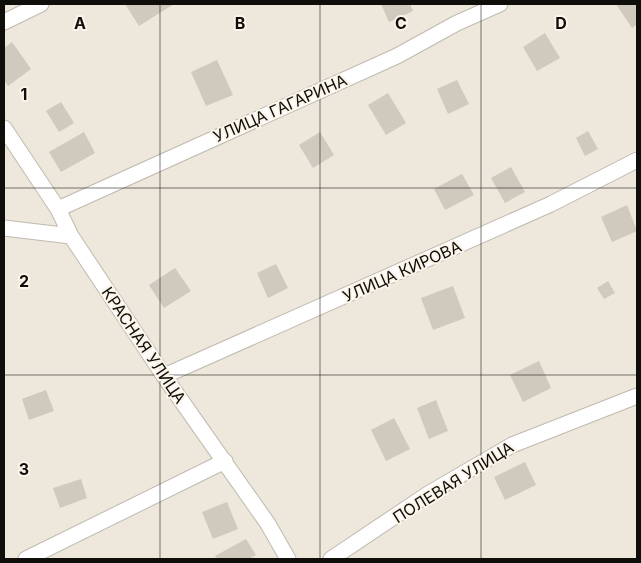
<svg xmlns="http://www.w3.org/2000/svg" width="641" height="563" font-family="Inter,sans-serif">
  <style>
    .building { fill: #d0c9be }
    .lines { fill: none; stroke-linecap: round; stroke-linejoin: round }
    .minor-casing { stroke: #c0b9af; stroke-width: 17 }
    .minor { stroke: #fff; stroke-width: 15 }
    .grid { fill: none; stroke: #100e0a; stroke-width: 1; stroke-opacity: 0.55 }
    .labels { text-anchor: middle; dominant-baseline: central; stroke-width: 4; stroke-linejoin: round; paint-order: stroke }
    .street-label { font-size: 16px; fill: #100e0a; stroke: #fbf4e9 }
    .grid-label { font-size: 16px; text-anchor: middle; font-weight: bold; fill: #100e0a; stroke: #fbf4e9; stroke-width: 4; stroke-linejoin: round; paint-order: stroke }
  </style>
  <rect width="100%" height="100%" fill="#ede7dc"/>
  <path class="building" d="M 125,4 L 174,4 L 139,26 Z
    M 381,4 L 410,4 L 413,11 L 389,22 Z
    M 616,4 L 637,4 L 637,24 L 632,28 Z
    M 545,33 L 560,58 L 537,71 L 523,47 Z
    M 12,42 L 31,69 L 8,86 L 4,80 L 4,48 Z
    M 217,60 L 233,95 L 206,106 L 191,72 Z
    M 457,80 L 469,104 L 448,114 L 437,89 Z
    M 388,93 L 406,123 L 386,135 L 368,105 Z
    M 61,102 L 74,123 L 59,132 L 46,111 Z
    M 588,131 L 598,149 L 585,156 L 576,138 Z
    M 84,132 L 95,153 L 61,172 L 49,152 Z
    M 320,132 L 334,155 L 313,168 L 299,145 Z
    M 511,167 L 525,192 L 505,203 L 491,178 Z
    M 462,174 L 474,195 L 445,210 L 434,189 Z
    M 627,205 L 637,231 L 612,242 L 601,217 Z
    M 276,264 L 288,288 L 268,298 L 257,273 Z
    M 175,268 L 191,291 L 164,308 L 149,285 Z
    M 608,281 L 615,293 L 604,299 L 597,288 Z
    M 453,286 L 465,318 L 433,330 L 421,298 Z
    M 539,361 L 551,388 L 523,402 L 510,375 Z
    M 46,390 L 54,411 L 29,420 L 22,399 Z
    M 436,400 L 448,431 L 429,439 L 417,408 Z
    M 394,418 L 410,449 L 386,461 L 371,430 Z
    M 525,462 L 536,485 L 505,500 L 494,477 Z
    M 81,479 L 87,498 L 60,508 L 53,488 Z
    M 227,502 L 238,529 L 213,539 L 202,512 Z
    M 246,539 L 256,555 L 249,559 L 217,559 L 215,556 Z"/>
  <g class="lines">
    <g class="minor-casing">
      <path id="minor" d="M 4,22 L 41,4
        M 4,128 L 58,209 L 71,236 L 164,376 L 268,524 L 288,559
        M 58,209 L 397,56 L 457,23 L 500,4
        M 4,228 L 71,236
        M 164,376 L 551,204 L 637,160
        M 26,559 L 225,461
        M 331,559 L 428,494 L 512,445 L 637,396"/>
    </g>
    <use href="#minor" class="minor"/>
  </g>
  <path class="grid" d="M 160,4 L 160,559M 320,4 L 320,559M 481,4 L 481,559M 4,188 L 637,188M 4,375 L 637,375"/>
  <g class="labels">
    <g class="street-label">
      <text transform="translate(280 108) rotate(-24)">УЛИЦА ГАГАРИНА</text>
      <text transform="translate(402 271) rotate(-24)">УЛИЦА КИРОВА</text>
      <text transform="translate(144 345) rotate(56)">КРАСНАЯ УЛИЦА</text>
      <text transform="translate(453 482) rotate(-32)">ПОЛЕВАЯ УЛИЦА</text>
    </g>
  </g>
  <g class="grid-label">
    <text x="80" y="29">A</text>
    <text x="240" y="29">B</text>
    <text x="401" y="29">C</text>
    <text x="561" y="29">D</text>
    <text x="24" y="100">1</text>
    <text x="24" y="287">2</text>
    <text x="24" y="475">3</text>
  </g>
  <rect width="641" height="563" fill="none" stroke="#100e0a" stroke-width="10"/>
</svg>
